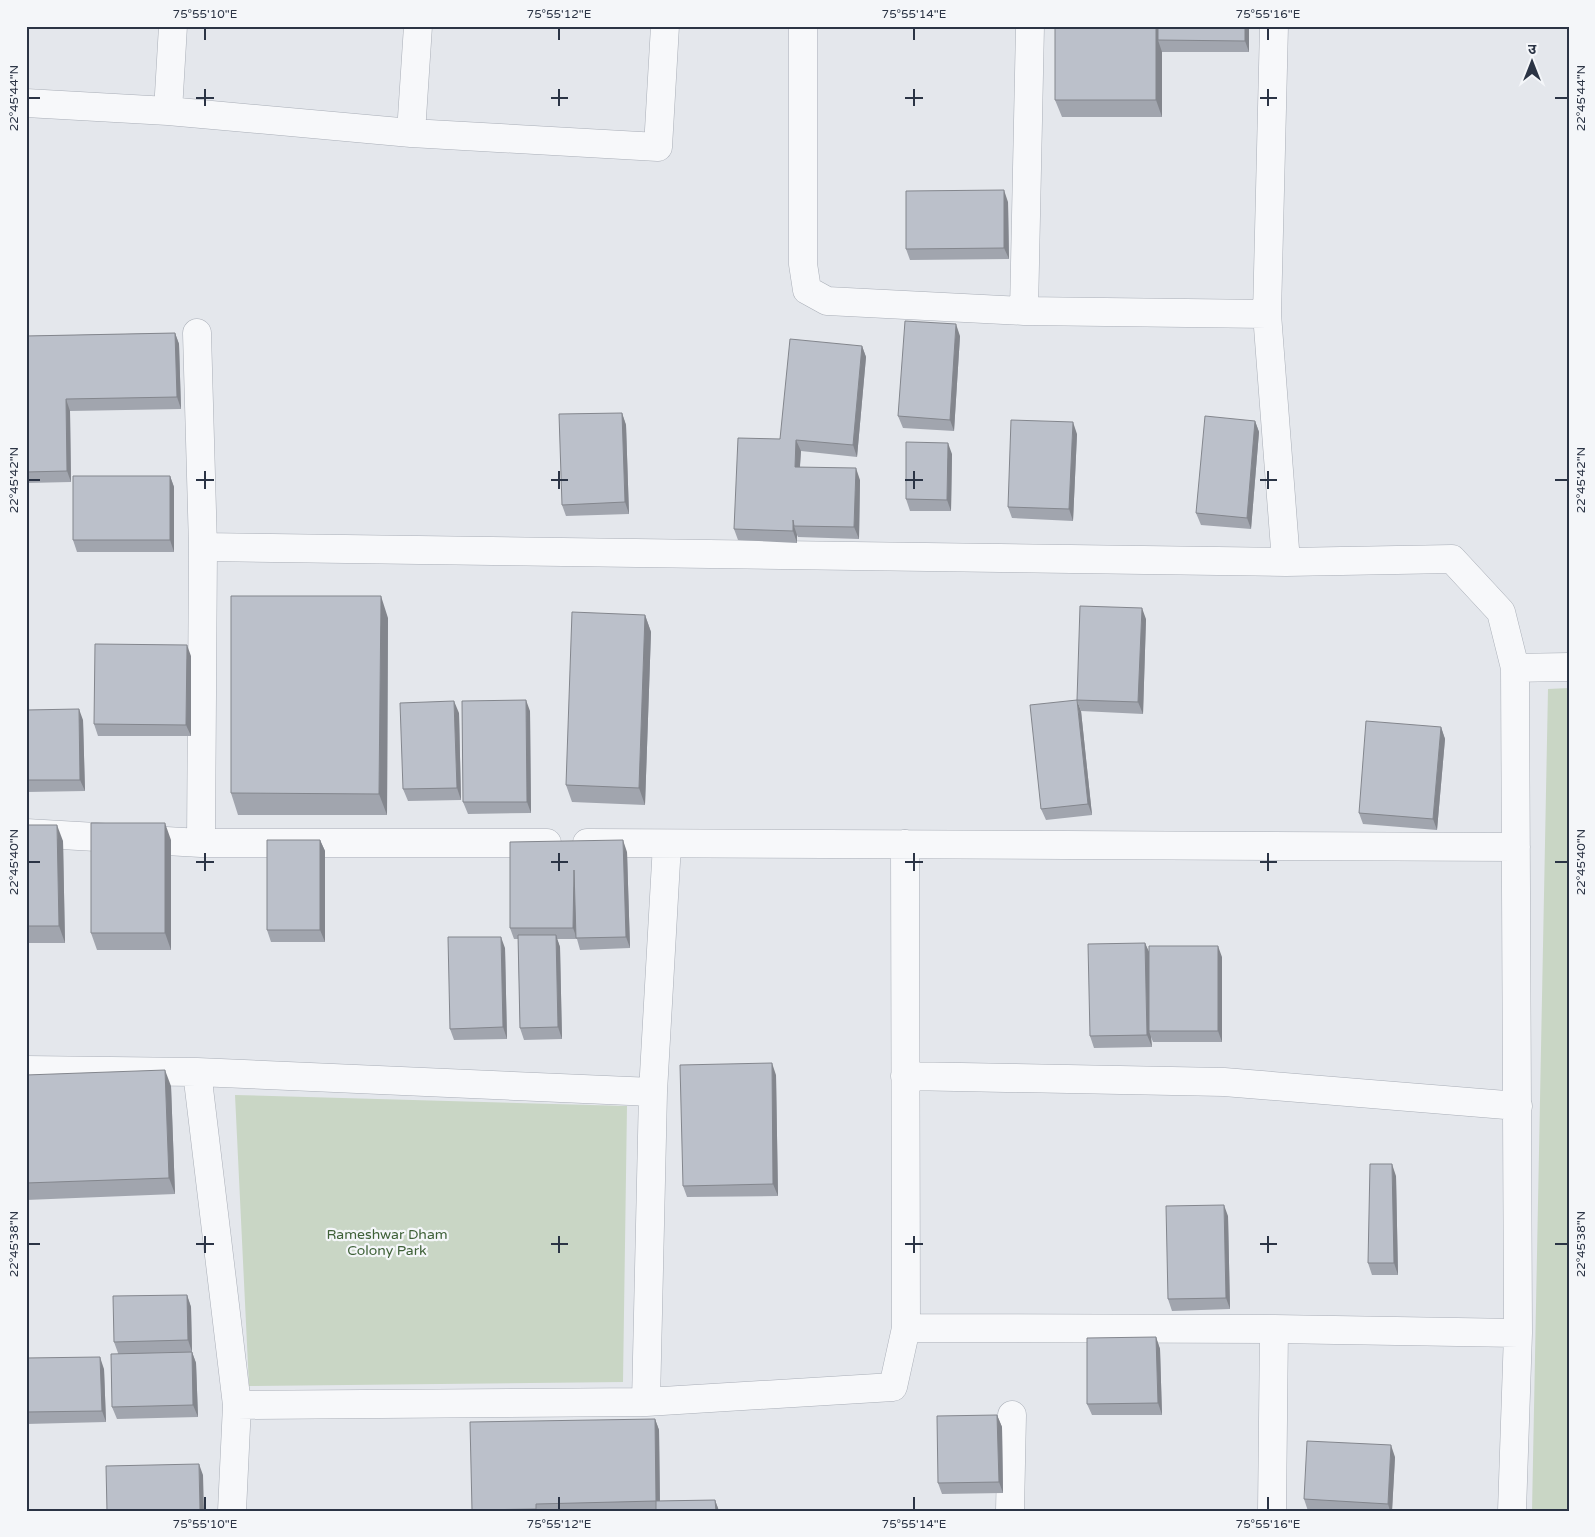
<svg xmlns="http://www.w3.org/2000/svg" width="1595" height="1537" font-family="'Varela Round','Noto Sans Devanagari',sans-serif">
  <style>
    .green { fill: #c9d6c5 }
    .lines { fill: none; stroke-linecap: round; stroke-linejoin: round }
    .minor-casing { stroke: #a9aeb7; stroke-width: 29 }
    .minor { stroke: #f7f8fa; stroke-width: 28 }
    .wall { fill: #a1a5ae }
    .shaded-wall { fill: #83868d }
    .building { fill: #bbc0ca; stroke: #83868d }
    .ticks { fill: none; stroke: #2b3445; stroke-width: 2 }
    .labels { text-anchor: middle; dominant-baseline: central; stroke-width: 4.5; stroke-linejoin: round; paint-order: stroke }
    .park-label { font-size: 14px; fill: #3f6138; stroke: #f4f6f9 }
    .neatline { fill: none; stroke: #2b3445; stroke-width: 2 }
    .ticks-label { font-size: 12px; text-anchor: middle; fill: #2b3445 }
  </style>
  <rect width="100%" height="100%" fill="#e4e7ec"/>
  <path class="green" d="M 1569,688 L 1569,1511 L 1532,1511 L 1548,689 Z
    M 235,1095 L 627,1106 L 623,1382 L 249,1386 Z"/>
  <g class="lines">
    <g class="minor-casing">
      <path id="minor" d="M 803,26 L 803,264 L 807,290 L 827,301 L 1024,311
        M 1030,26 L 1024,311 L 1267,314
        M 1274,26 L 1267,314 L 1286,562
        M 26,103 L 168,111 L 411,133 L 658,147 L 665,26
        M 168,111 L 173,26
        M 411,133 L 418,26
        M 197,333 L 203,547 L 1286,562 L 1452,559 L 1501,612 L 1515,668 L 1518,1333 L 1512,1511
        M 1515,668 L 1569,667
        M 26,833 L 201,843 L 547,843
        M 201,843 L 203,547
        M 587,843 L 1516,847
        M 905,844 L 906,1328
        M 26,1070 L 197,1072 L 237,1405 L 232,1511
        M 197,1072 L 653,1092 L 667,844
        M 905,1076 L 1224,1082 L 1518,1106
        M 646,1402 L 653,1092
        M 237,1405 L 646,1402 L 893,1387 L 906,1328 L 1274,1329
        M 1010,1511 L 1012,1415
        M 1272,1511 L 1274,1329 L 1518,1333"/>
    </g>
    <use href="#minor" class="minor"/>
  </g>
  <path class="wall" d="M 1055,26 L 1249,26 L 1249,52 L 1162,52 L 1162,117 L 1062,117 L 1055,100 Z
    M 1008,202 L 1009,259 L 910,260 L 906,249 Z
    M 175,333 L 179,344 L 181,409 L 70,411 L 71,482 L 26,483 L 26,336 Z
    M 960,336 L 954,431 L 903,428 L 898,416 Z
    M 862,346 L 866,357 L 857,457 L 801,451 L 800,467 L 860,480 L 859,539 L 798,537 L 797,535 L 797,543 L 738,540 L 734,529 L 780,439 Z
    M 622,413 L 626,425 L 629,514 L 566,516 L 562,505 Z
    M 1255,421 L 1259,432 L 1251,529 L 1201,525 L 1196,513 Z
    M 1077,434 L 1073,521 L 1012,518 L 1008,507 Z
    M 952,454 L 951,511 L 910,511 L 906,499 Z
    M 170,476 L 174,487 L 174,552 L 77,552 L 73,540 Z
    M 645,615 L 651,632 L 645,805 L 572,802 L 566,785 Z
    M 388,618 L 387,815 L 238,815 L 231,793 Z
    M 1146,619 L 1143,714 L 1081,711 L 1077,700 Z
    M 191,656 L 191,736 L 98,736 L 94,724 Z
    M 26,710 L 83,720 L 85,791 L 26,792 Z
    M 530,711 L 531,813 L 468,814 L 463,802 Z
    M 1081,711 L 1092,815 L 1046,820 L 1041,809 Z
    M 459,713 L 461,800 L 408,801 L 403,789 Z
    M 1441,727 L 1445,739 L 1437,830 L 1363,824 L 1359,813 Z
    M 26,825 L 63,841 L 65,943 L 26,943 Z
    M 171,840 L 171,950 L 97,950 L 91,933 Z
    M 320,840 L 325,851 L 325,942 L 271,942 L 267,930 Z
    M 627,852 L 630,948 L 580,950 L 577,939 L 557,939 L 560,947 L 562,1039 L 524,1040 L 520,1028 L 518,939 L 514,939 L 510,928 Z
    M 1145,943 L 1149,953 L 1222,957 L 1222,1042 L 1153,1042 L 1151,1037 L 1152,1047 L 1094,1048 L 1090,1036 Z
    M 505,948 L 507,1039 L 454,1040 L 450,1029 Z
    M 26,1075 L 171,1086 L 175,1194 L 26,1200 Z
    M 776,1075 L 778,1196 L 687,1197 L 683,1186 Z
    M 1396,1176 L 1398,1275 L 1372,1275 L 1368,1263 Z
    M 1228,1216 L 1230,1309 L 1172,1311 L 1168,1299 Z
    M 187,1295 L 191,1307 L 192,1352 L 196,1363 L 198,1417 L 117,1419 L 112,1407 L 118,1353 L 114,1342 Z
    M 1156,1337 L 1160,1349 L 1162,1415 L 1092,1415 L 1087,1404 Z
    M 26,1358 L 104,1369 L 106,1422 L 26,1424 Z
    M 997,1415 L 1002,1427 L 1003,1493 L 942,1494 L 938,1483 Z
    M 655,1419 L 659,1430 L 660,1501 L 715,1500 L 719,1511 L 472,1511 Z
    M 1395,1457 L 1392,1511 L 1308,1511 L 1304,1499 Z"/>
  <path class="shaded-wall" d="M 1156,26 L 1162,26 L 1158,40 L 1162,52 L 1162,117 L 1156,100 Z
    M 1245,26 L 1249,26 L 1249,52 L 1245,41 Z
    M 1004,190 L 1008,202 L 1009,259 L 1004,248 Z
    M 956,324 L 960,336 L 954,431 L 950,420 Z
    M 175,333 L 179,344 L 181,409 L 177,397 Z
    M 862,346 L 866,357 L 857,457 L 853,445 Z
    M 66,399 L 70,411 L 71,482 L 67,471 Z
    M 622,413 L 626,425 L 629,514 L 625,502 Z
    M 1255,421 L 1259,432 L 1251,529 L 1247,518 Z
    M 1073,422 L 1077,434 L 1073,521 L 1069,509 Z
    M 796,440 L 801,451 L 799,478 L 795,467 Z
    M 948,443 L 952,454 L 951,511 L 947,500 Z
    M 856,468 L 860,480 L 859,539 L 854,527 Z
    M 170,476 L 174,487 L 174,552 L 170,540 Z
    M 793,520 L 794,526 L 797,535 L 797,543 L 793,531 Z
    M 381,596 L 388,618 L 387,815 L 379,794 Z
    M 1142,608 L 1146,619 L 1143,714 L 1138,702 Z
    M 645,615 L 651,632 L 645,805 L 639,788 Z
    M 187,645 L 191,656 L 191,736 L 186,725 Z
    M 526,700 L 530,711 L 531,813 L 527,802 Z
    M 1077,700 L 1081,711 L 1092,815 L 1088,804 Z
    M 454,701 L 459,713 L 461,800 L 457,788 Z
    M 79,709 L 83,720 L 85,791 L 80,780 Z
    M 1441,727 L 1445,739 L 1437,830 L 1433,819 Z
    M 165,823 L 171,840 L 171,950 L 165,933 Z
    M 57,825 L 63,841 L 65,943 L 59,926 Z
    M 320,840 L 325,851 L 325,942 L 320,930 Z
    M 623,840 L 627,852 L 630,948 L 626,937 Z
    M 574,870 L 578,881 L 577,939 L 573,928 Z
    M 556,935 L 560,947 L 562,1039 L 558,1027 Z
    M 501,937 L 505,948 L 507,1039 L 503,1027 Z
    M 1145,943 L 1150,954 L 1149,1031 L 1151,1037 L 1152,1047 L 1147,1035 Z
    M 1218,946 L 1222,957 L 1222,1042 L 1218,1031 Z
    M 772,1063 L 776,1075 L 778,1196 L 773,1184 Z
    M 165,1070 L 171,1086 L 175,1194 L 169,1178 Z
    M 1392,1164 L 1396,1176 L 1398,1275 L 1394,1263 Z
    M 1224,1205 L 1228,1216 L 1230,1309 L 1226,1298 Z
    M 187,1295 L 191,1307 L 192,1352 L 188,1340 Z
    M 1156,1337 L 1160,1349 L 1162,1415 L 1158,1403 Z
    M 192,1352 L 196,1363 L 198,1417 L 193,1405 Z
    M 100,1357 L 104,1369 L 106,1422 L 102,1411 Z
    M 997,1415 L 1002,1427 L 1003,1493 L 999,1482 Z
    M 655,1419 L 659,1430 L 660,1511 L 656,1501 Z
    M 1391,1445 L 1395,1457 L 1392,1511 L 1390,1511 L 1388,1504 Z
    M 199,1464 L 203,1475 L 204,1511 L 200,1511 Z
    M 715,1500 L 719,1511 L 716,1511 Z"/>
  <path class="building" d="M 1055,26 L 1156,26 L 1156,100 L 1055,100 Z
    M 1158,26 L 1245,26 L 1245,41 L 1158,40 Z
    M 1004,190 L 1004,248 L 906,249 L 906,191 Z
    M 905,321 L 956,324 L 950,420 L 898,416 Z
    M 175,333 L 177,397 L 66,399 L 67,471 L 26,472 L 26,336 Z
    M 790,339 L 862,346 L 853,445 L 796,440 L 795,467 L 856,468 L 854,527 L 794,526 L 793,520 L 793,531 L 734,529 L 738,438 L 780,439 Z
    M 622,413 L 625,502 L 562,505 L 559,414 Z
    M 1205,416 L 1255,421 L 1247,518 L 1196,513 Z
    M 1011,420 L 1073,422 L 1069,509 L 1008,507 Z
    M 906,442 L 948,443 L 947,500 L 906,499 Z
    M 73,476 L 170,476 L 170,540 L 73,540 Z
    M 231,596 L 381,596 L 379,794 L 231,793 Z
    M 1080,606 L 1142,608 L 1138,702 L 1077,700 Z
    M 572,612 L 645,615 L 639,788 L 566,785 Z
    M 95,644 L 187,645 L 186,725 L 94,724 Z
    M 526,700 L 527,802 L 463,802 L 462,701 Z
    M 1077,700 L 1088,804 L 1041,809 L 1030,705 Z
    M 454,701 L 457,788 L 403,789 L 400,703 Z
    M 79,709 L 80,780 L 26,780 L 26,710 Z
    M 1366,721 L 1441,727 L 1433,819 L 1359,813 Z
    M 91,823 L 165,823 L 165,933 L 91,933 Z
    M 26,825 L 57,825 L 59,926 L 26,926 Z
    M 267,840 L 320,840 L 320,930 L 267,930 Z
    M 623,840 L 626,937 L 576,938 L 574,870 L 573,928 L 510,928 L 510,842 Z
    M 518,935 L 556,935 L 558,1027 L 520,1028 Z
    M 448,937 L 501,937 L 503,1027 L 450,1029 Z
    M 1145,943 L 1147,1035 L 1090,1036 L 1088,944 Z
    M 1149,946 L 1218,946 L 1218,1031 L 1149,1031 Z
    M 772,1063 L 773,1184 L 683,1186 L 680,1065 Z
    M 165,1070 L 169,1178 L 26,1183 L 26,1075 Z
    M 1370,1164 L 1392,1164 L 1394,1263 L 1368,1263 Z
    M 1224,1205 L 1226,1298 L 1168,1299 L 1166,1206 Z
    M 187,1295 L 188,1340 L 114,1342 L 113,1296 Z
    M 1156,1337 L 1158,1403 L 1087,1404 L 1087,1338 Z
    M 192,1352 L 193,1405 L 112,1407 L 111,1354 Z
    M 100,1357 L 102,1411 L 26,1412 L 26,1358 Z
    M 997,1415 L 999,1482 L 938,1483 L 937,1416 Z
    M 655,1419 L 656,1501 L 536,1504 L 536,1509 L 472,1510 L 470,1422 Z
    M 1307,1441 L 1391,1445 L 1388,1504 L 1304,1499 Z
    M 199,1464 L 200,1511 L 107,1511 L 106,1466 Z
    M 715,1500 L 716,1511 L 656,1511 L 656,1501 Z"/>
  <path class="ticks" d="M 205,28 L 205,40M 559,28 L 559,40M 914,28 L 914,40M 1268,28 L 1268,40M 205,89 L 205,106M 559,89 L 559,106M 914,89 L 914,106M 1268,89 L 1268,106M 28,98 L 40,98M 196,98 L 214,98M 551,98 L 568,98M 905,98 L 923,98M 1260,98 L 1277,98M 1555,98 L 1568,98M 205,471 L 205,489M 559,471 L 559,489M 914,471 L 914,489M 1268,471 L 1268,489M 28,480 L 40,480M 196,480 L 214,480M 551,480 L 568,480M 905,480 L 923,480M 1260,480 L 1277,480M 1555,480 L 1568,480M 205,853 L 205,871M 559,853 L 559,871M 914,853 L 914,871M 1268,853 L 1268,871M 28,862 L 40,862M 196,862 L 214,862M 551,862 L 568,862M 905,862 L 923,862M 1260,862 L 1277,862M 1555,862 L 1568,862M 205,1236 L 205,1253M 559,1236 L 559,1253M 914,1236 L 914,1253M 1268,1236 L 1268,1253M 28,1244 L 40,1244M 196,1244 L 214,1244M 551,1244 L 568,1244M 905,1244 L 923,1244M 1260,1244 L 1277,1244M 1555,1244 L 1568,1244M 205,1497 L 205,1510M 559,1497 L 559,1510M 914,1497 L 914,1510M 1268,1497 L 1268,1510"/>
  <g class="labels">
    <g class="park-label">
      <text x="387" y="1234">Rameshwar Dham<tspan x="387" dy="16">Colony Park</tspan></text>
    </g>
  </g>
  <rect width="1595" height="1537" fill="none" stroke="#f4f6f9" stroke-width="55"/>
  <g transform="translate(1532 62)" stroke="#f4f6f9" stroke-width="4" paint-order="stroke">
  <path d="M0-4L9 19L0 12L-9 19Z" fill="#2b3445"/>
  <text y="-8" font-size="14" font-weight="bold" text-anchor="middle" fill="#2b3445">उ</text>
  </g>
  <rect x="28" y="28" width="1540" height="1482" class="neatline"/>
  <g class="ticks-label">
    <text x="205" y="18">75°55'10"E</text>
    <text x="559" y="18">75°55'12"E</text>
    <text x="914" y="18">75°55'14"E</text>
    <text x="1268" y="18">75°55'16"E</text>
    <text transform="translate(14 98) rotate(-90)" y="4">22°45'44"N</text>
    <text transform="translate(1581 98) rotate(-90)" y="4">22°45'44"N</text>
    <text transform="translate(14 480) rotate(-90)" y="4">22°45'42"N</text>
    <text transform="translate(1581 480) rotate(-90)" y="4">22°45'42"N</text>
    <text transform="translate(14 862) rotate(-90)" y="4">22°45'40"N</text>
    <text transform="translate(1581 862) rotate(-90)" y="4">22°45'40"N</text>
    <text transform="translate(14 1244) rotate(-90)" y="4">22°45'38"N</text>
    <text transform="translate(1581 1244) rotate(-90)" y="4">22°45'38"N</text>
    <text x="205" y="1528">75°55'10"E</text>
    <text x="559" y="1528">75°55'12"E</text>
    <text x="914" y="1528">75°55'14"E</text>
    <text x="1268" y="1528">75°55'16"E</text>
  </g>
</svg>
